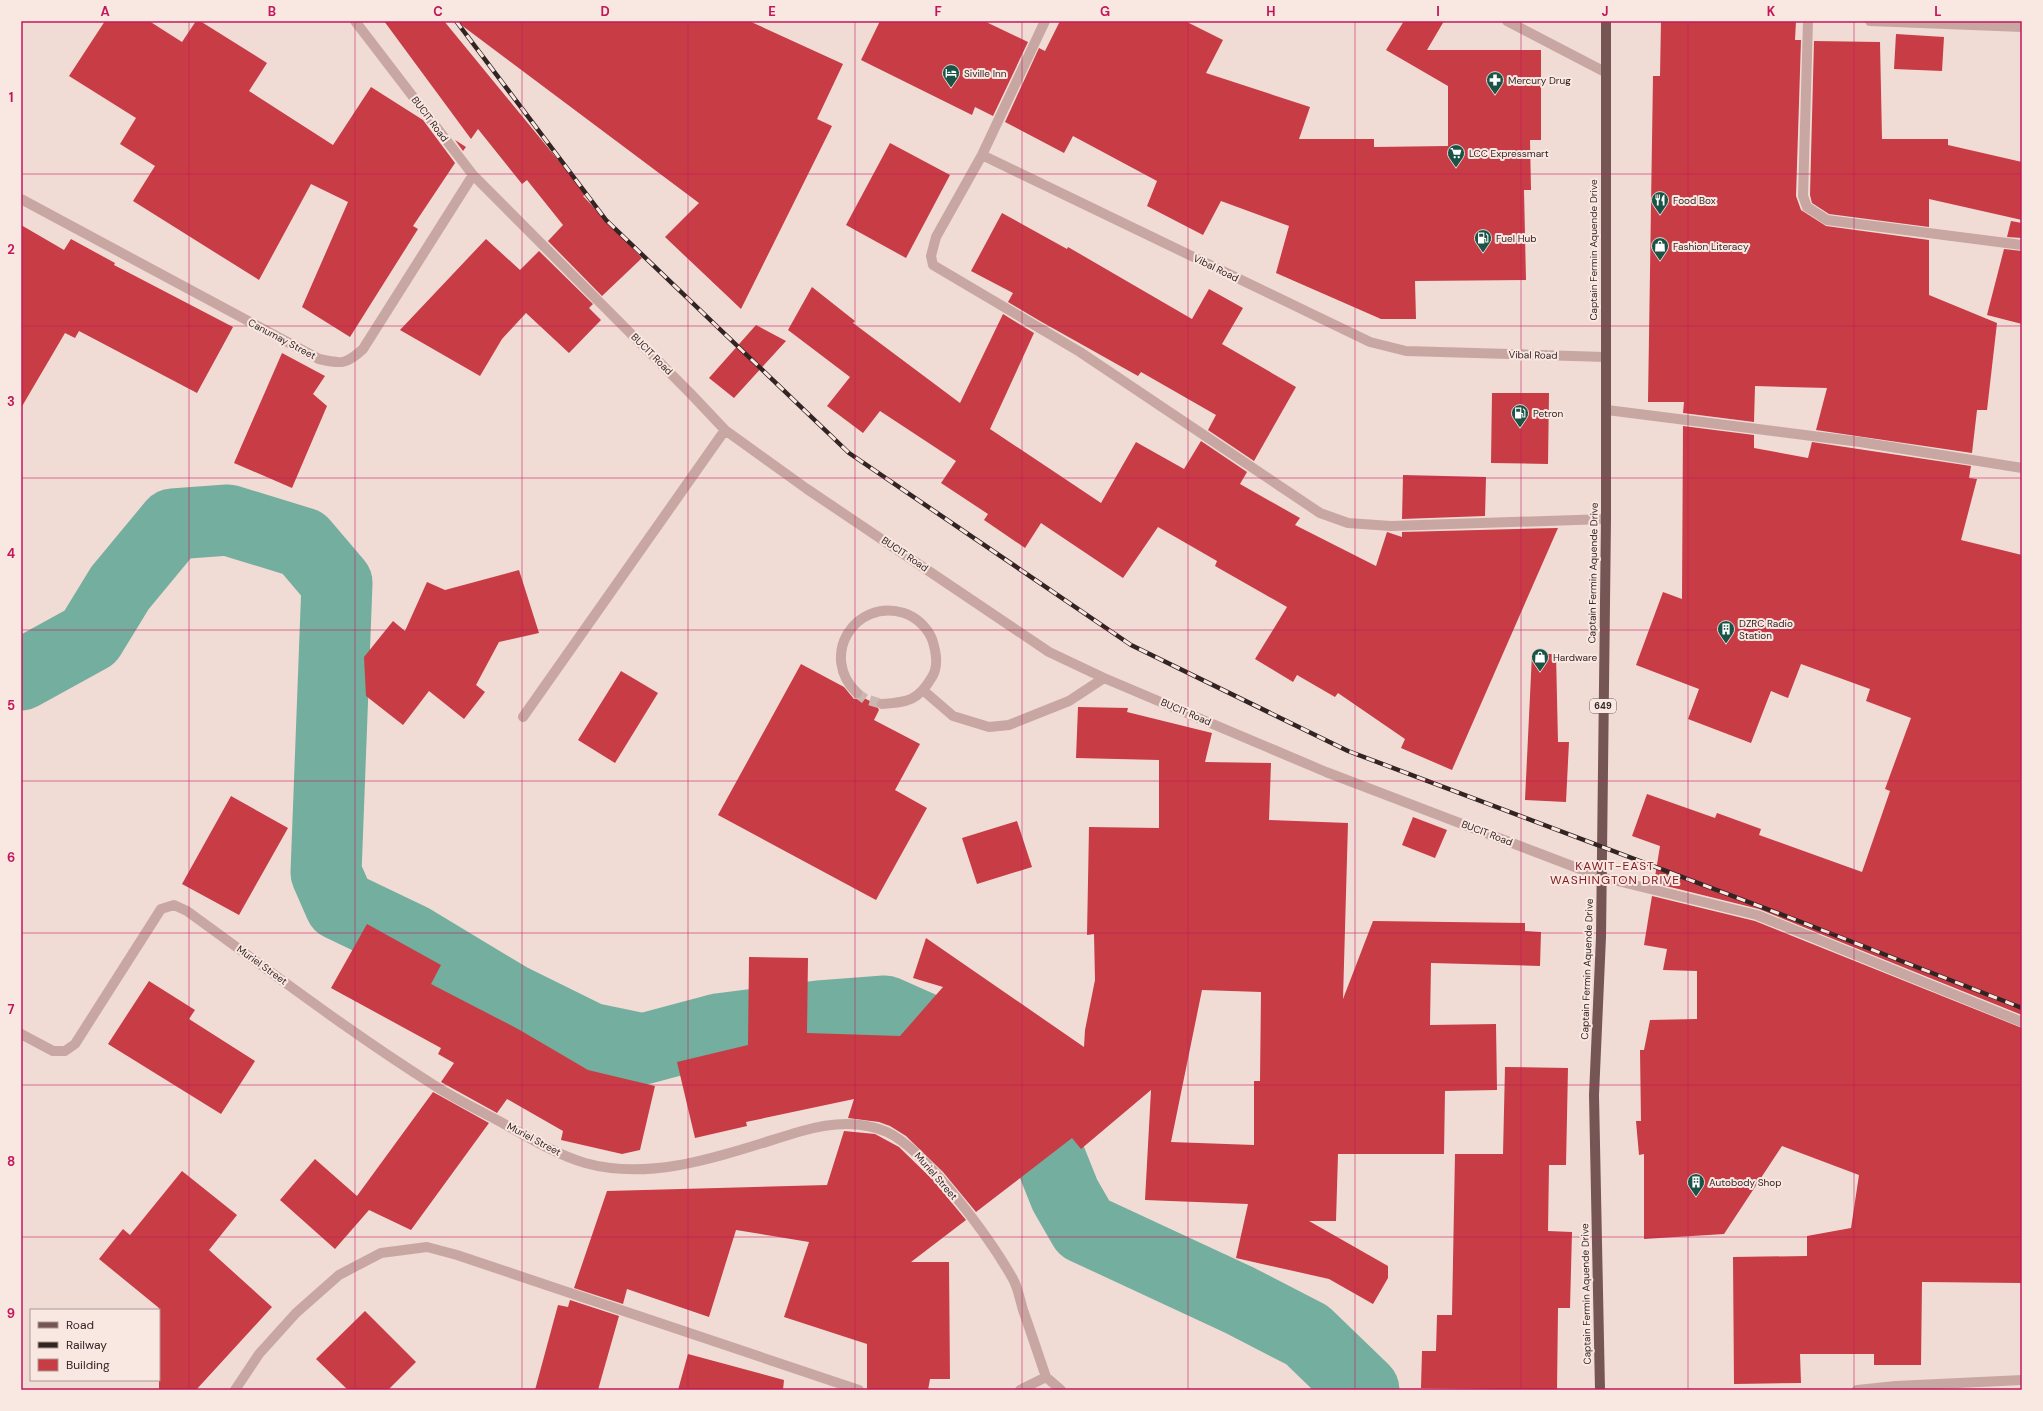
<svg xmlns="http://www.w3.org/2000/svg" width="2043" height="1411" font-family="'DM Sans',sans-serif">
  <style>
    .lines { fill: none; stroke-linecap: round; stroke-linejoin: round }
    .river { stroke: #74ae9e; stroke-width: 71 }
    .building { fill: #c83c46; fill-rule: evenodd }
    .minor-tunnel { stroke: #cbb6b2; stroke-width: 10; stroke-dasharray: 10 5; stroke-linecap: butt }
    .minor { stroke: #c8a7a2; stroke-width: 10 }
    .major { stroke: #755655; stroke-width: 10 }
    .rail-casing { stroke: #332424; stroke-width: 4.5 }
    .rail { stroke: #f9e7e1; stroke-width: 3; stroke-dasharray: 9; stroke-linecap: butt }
    .grid { fill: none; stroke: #c2185b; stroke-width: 1; stroke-opacity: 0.55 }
    .labels { text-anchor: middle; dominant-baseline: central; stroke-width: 4; stroke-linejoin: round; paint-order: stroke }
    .shield { fill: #f9e7e1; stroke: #6e5e5d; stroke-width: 1 }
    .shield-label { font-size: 9px; font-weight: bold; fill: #332424 }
    .poi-label { font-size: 10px; fill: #332424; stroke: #f9e7e1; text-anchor: start }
    .street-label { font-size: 10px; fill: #332424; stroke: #f9e7e1 }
    .quarter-label { font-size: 12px; letter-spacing: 1px; fill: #821d24; stroke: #f9e7e1 }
    .neatline { fill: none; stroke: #c2185b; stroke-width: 1.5 }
    .grid-label { font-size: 13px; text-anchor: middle; font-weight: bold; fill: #c2185b }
  </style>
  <rect width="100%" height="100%" fill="#f1dbd5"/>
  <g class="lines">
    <path class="river" d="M 21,675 L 90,637 L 120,588 L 173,524 L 228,520 L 303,543 L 337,583 L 326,873 L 340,905 L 411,939 L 509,998 L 590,1038 L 643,1049 L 718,1029 L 819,1016 L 885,1011 L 930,1031 L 995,1077 L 1021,1109 L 1043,1140 L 1065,1195 L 1084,1228 L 1239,1300 L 1307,1335 L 1364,1390"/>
  </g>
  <path class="building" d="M 105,21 L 149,21 L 182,42 L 196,21 L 200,21 L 267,63 L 249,91 L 333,145 L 371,87 L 423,120 L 455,163 L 413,226 L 418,229 L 350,337 L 302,307 L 348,202 L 311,184 L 259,280 L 133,201 L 155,166 L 120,144 L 136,118 L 69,76 Z
    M 384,21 L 444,21 L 586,194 L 583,196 L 642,258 L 602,296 L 548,241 L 563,225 L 527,180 L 522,184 L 478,129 L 471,139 Z
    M 456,21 L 749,21 L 843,64 L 817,119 L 832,126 L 741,309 L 665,237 L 699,203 Z
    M 880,21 L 984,21 L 1028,42 L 993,116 L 975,107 L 972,115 L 861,60 Z
    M 1060,21 L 1185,21 L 1223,40 L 1206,73 L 1310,107 L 1299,139 L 1374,139 L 1374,147 L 1448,146 L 1448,86 L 1386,50 L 1404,21 L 1444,21 L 1427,50 L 1541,50 L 1541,140 L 1530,140 L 1531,190 L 1524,190 L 1526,280 L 1415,281 L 1416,319 L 1381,319 L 1276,273 L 1289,226 L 1221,201 L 1203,235 L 1147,206 L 1157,181 L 1073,136 L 1064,153 L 1005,122 L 1039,48 L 1045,51 Z
    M 1661,21 L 1796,21 L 1795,40 L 1801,40 L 1796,196 L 1801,210 L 1826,226 L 1929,240 L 1929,295 L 1997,323 L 1987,410 L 1977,410 L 1972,453 L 1816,430 L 1827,388 L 1755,386 L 1754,422 L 1683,413 L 1684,402 L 1648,402 L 1653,76 L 1660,76 Z
    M 1896,34 L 1944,37 L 1942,71 L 1894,69 Z
    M 1814,41 L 1880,42 L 1882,139 L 1948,139 L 1948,145 L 2022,162 L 2022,220 L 1929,199 L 1929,227 L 1829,214 L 1812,203 L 1810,195 Z
    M 455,140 L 466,147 L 463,151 Z
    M 890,143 L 950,175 L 906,258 L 846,225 Z
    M 1002,213 L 1067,249 L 1068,247 L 1192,319 L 1209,289 L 1243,308 L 1222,344 L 1296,387 L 1254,461 L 1208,430 L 1216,415 L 1141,372 L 1138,376 L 1040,321 L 1008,302 L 1013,293 L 971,271 Z
    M 2011,221 L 2022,223 L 2022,238 L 2007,237 Z
    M 21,225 L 64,250 L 71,239 L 115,263 L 114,265 L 233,327 L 197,393 L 79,331 L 75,338 L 65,333 L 21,408 Z
    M 486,239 L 520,270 L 539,251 L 593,304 L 589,308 L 601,320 L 569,353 L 526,313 L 502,339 L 480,376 L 400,330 Z
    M 2004,249 L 2022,251 L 2022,324 L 1987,315 Z
    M 812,287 L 855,321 L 853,323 L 960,403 L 1003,314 L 1034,333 L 990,429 L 1101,503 L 1136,442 L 1184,469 L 1201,441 L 1247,472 L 1240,484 L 1300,518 L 1295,525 L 1376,566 L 1387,532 L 1402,537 L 1402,532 L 1558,528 L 1452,770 L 1401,748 L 1405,739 L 1338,693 L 1335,697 L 1297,675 L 1293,682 L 1255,659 L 1287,607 L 1215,566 L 1217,561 L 1158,527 L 1123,578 L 1041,523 L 1025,548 L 984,520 L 988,514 L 941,483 L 956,461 L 880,411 L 863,433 L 827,406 L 850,377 L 788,330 Z
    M 756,325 L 786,341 L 734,398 L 709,378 Z
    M 282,353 L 325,376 L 313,394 L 327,406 L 292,488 L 234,463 Z
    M 1492,393 L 1549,393 L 1548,464 L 1491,463 Z
    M 1683,426 L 1754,435 L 1754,448 L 1808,458 L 1812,442 L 1971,466 L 1969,478 L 1977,479 L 1961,540 L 2022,555 L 2022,1015 L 1759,909 L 1654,883 L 1660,846 L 1632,836 L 1647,794 L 1715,818 L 1717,813 L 1761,829 L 1759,835 L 1862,872 L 1890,791 L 1885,789 L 1911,718 L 1866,701 L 1870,689 L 1801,664 L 1788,698 L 1771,691 L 1751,743 L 1688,719 L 1699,689 L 1636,665 L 1663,592 L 1682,599 Z
    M 1403,475 L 1486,477 L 1485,516 L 1402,519 Z
    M 519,570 L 539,633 L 499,642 L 476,685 L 485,692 L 464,719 L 429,691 L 403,725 L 366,696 L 364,657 L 393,621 L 405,631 L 427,582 L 445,590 Z
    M 1532,654 L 1556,654 L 1558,742 L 1569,742 L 1566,802 L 1525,800 Z
    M 801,664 L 844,687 L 854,699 L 858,699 L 862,697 L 876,704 L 879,710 L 874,720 L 920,744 L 895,790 L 927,808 L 876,900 L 718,815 Z
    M 621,671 L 658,693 L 615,763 L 578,740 Z
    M 1078,707 L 1128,708 L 1127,712 L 1212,733 L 1205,762 L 1271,763 L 1269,820 L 1348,823 L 1343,999 L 1373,921 L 1525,923 L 1525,931 L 1541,932 L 1540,966 L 1431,963 L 1430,1025 L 1496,1024 L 1497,1090 L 1445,1091 L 1444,1154 L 1338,1154 L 1336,1221 L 1309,1221 L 1388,1266 L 1388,1278 L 1373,1304 L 1329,1279 L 1236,1258 L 1248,1204 L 1145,1200 L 1151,1090 L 1081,1149 L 1072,1138 L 976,1212 L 943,1172 L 906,1136 L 890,1126 L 879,1122 L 848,1118 L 854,1099 L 746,1122 L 747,1126 L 695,1138 L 677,1062 L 748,1045 L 749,957 L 808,958 L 807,1033 L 900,1036 L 943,987 L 913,978 L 926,938 L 1084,1047 L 1085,1030 L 1095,980 L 1094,934 L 1087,935 L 1089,827 L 1159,828 L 1159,760 L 1076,758 ZM 1202,990 L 1261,992 L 1260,1081 L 1254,1081 L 1254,1145 L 1171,1142 Z
    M 231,796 L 288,828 L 239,915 L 182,884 Z
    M 1413,817 L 1447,830 L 1435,858 L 1402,845 Z
    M 1017,821 L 1032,867 L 977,884 L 962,838 Z
    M 1652,896 L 1755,921 L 2022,1028 L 2022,1283 L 1922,1282 L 1921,1365 L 1874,1365 L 1874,1354 L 1800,1354 L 1801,1383 L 1734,1384 L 1733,1257 L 1807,1256 L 1807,1236 L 1851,1228 L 1859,1175 L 1782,1146 L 1724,1234 L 1644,1239 L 1644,1154 L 1639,1155 L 1636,1121 L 1641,1121 L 1640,1050 L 1644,1050 L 1650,1020 L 1697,1019 L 1697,971 L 1663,970 L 1667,949 L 1644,945 Z
    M 367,924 L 441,965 L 431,984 L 518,1029 L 588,1070 L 655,1086 L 640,1150 L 622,1154 L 561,1140 L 563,1131 L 507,1099 L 497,1113 L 441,1082 L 454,1063 L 438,1054 L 441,1048 L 331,988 Z
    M 149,981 L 195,1010 L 189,1019 L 255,1061 L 221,1114 L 108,1044 Z
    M 1505,1067 L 1568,1068 L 1566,1165 L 1549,1165 L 1548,1231 L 1572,1232 L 1570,1308 L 1558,1308 L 1557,1390 L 1421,1388 L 1422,1351 L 1436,1351 L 1437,1315 L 1452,1315 L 1455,1154 L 1503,1154 Z
    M 433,1092 L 489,1123 L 411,1230 L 369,1210 L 335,1249 L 280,1200 L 315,1159 L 357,1196 Z
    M 844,1131 L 875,1134 L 899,1147 L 933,1180 L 966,1220 L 911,1262 L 949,1262 L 950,1379 L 930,1379 L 928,1390 L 867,1390 L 867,1344 L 784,1317 L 809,1242 L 736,1230 L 709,1317 L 627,1289 L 623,1304 L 574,1288 L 607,1191 L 827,1185 Z
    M 182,1171 L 237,1215 L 209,1250 L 272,1307 L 196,1390 L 159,1390 L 159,1308 L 99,1259 L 123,1229 L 130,1235 Z
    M 570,1300 L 619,1316 L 598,1390 L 535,1390 L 558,1305 L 568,1307 Z
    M 365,1311 L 416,1362 L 388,1390 L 348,1390 L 316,1359 Z
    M 688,1354 L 784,1380 L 783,1390 L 678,1390 Z"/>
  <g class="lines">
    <path class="minor-tunnel" d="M 857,693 L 865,699 L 882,704"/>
    <path class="minor" d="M 355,21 L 473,175 L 691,394 L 725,430 L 807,489 L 1049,652 L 1104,678 L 1326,772 L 1601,877 L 1757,915 L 2022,1022
      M 1045,21 L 982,155 L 1370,342 L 1406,351 L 1605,357
      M 1507,21 L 1605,72
      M 1808,21 L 1803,196 L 1807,207 L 1827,220 L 2022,245
      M 1870,21 L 2022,27
      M 982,155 L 936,237 L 931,256 L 933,265 L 1080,352 L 1320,513 L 1348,523 L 1391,526 L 1606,519
      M 21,199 L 319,359 C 341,364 346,365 363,349 L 473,175
      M 1607,410 L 1860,442 L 2022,468
      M 924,691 L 953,716 L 989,727 L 1009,725 L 1069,701 L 1104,678
      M 857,693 C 819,657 854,598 904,613 C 916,617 927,627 932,639 C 936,651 939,666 932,677 C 918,701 908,702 882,704
      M 523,717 L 725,430
      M 21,1034 L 53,1051 L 65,1051 L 75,1044 L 161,909 L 174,905 L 187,911 C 270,971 352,1034 440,1089 C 458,1100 478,1110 497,1120 C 525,1135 554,1154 585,1163 C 657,1183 733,1151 802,1131 C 829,1123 860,1120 887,1132 C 926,1150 991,1240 1013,1279 C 1018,1288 1020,1300 1023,1310 C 1031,1332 1038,1354 1046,1377
      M 235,1390 L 259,1354 L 296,1313 L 339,1275 L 381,1253 L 427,1247 L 457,1255 L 859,1390
      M 1020,1390 L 1046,1377 L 1061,1390
      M 1857,1390 L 1896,1386 L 2022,1380"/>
    <path class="major" d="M 1600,1390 L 1594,1095 L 1601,937 L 1606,519 L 1606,21"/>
    <g class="rail-casing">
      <path id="rail" d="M 456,21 L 606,220 L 849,453 L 1131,645 L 1348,751 L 1796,920 L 2022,1008"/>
    </g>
    <use href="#rail" class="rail"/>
  </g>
  <path class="grid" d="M 189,21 L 189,1390M 355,21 L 355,1390M 522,21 L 522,1390M 688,21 L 688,1390M 855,21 L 855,1390M 1022,21 L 1022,1390M 1188,21 L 1188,1390M 1355,21 L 1355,1390M 1521,21 L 1521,1390M 1688,21 L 1688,1390M 1854,21 L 1854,1390M 21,174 L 2022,174M 21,326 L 2022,326M 21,478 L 2022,478M 21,630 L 2022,630M 21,781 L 2022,781M 21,933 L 2022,933M 21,1085 L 2022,1085M 21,1237 L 2022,1237"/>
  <defs>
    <g id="hotel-pin" transform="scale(0.9)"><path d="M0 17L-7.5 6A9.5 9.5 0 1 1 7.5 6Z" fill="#1a5446" stroke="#f9e7e1"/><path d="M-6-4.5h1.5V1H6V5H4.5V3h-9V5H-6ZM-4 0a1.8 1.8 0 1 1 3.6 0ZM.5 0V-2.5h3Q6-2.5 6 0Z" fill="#fff"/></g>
    <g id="pharmacy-pin" transform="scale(0.9)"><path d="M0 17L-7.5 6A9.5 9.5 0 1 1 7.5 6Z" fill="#1a5446" stroke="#f9e7e1"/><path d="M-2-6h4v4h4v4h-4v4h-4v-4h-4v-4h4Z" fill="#fff"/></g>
    <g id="supermarket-pin" transform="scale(0.9)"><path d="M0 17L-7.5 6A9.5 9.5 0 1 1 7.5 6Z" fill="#1a5446" stroke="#f9e7e1"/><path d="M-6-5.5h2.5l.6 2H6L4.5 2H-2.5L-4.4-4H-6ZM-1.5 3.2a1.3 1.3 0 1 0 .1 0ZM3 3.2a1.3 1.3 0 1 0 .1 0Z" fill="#fff"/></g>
    <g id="restaurant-pin" transform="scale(0.9)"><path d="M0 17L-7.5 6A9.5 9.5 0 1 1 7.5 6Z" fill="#1a5446" stroke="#f9e7e1"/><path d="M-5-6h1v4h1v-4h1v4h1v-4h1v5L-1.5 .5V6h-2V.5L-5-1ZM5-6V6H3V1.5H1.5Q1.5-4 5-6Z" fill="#fff"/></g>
    <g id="fuel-pin" transform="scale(0.9)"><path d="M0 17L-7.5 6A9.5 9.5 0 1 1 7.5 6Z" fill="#1a5446" stroke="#f9e7e1"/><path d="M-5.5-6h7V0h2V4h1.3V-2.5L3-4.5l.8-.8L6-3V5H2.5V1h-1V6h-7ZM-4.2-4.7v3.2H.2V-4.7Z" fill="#fff"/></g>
    <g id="shop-pin" transform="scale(0.9)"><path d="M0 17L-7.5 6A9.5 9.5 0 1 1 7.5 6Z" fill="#1a5446" stroke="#f9e7e1"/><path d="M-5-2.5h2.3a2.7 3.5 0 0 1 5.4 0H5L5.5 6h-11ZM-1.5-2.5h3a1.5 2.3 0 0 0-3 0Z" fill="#fff"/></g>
    <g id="building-pin" transform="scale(0.9)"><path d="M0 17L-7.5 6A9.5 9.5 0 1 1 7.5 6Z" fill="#1a5446" stroke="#f9e7e1"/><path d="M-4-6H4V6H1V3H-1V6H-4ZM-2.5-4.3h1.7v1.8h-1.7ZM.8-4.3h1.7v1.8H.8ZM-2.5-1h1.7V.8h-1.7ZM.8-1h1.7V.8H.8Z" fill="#fff"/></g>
  </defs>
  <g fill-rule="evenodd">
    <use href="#hotel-pin" x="951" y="73"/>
    <use href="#pharmacy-pin" x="1495" y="80"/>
    <use href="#supermarket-pin" x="1456" y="153"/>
    <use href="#restaurant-pin" x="1660" y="200"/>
    <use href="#fuel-pin" x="1483" y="238"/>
    <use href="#shop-pin" x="1660" y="246"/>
    <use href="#fuel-pin" x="1520" y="413"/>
    <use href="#building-pin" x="1726" y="629"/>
    <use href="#shop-pin" x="1540" y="657"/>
    <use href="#building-pin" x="1696" y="1182"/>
  </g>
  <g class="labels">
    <rect class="shield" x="1590" y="699" width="26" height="14" rx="3"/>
    <g class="shield-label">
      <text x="1603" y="706">649</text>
    </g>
    <g class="poi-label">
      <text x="964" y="73">Siville Inn</text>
      <text x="1508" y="80">Mercury Drug</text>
      <text x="1469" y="153">LCC Expressmart</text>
      <text x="1673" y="200">Food Box</text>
      <text x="1496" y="238">Fuel Hub</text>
      <text x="1673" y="246">Fashion Literacy</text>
      <text x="1533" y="413">Petron</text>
      <text x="1739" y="623">DZRC Radio<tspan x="1739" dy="12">Station</tspan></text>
      <text x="1553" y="657">Hardware</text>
      <text x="1709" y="1182">Autobody Shop</text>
    </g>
    <g class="street-label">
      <text transform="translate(430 119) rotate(53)">BUCIT Road</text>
      <text transform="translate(1593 250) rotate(-90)">Captain Fermin Aquende Drive</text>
      <text transform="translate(1216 268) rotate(26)">Vibal Road</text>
      <text transform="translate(282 339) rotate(28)">Canumay Street</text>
      <text transform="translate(652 354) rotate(45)">BUCIT Road</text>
      <text transform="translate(1533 355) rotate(1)">Vibal Road</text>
      <text transform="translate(905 554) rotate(34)">BUCIT Road</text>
      <text transform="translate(1593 573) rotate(-89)">Captain Fermin Aquende Drive</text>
      <text transform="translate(1186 712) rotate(23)">BUCIT Road</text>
      <text transform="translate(1487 833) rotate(21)">BUCIT Road</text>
      <text transform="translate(262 965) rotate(36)">Muriel Street</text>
      <text transform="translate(1587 969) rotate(-88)">Captain Fermin Aquende Drive</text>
      <text transform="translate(534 1139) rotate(28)">Muriel Street</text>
      <text transform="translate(936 1176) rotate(49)">Muriel Street</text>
      <text transform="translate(1586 1294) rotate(-91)">Captain Fermin Aquende Drive</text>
    </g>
    <g class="quarter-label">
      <text x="1615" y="866">KAWIT-EAST<tspan x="1615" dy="14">WASHINGTON DRIVE</tspan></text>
    </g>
  </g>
  <rect width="2043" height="1411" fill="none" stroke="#f9e7e1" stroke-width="44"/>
  <rect x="30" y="1309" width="130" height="72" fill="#f9e7e1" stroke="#aa9995"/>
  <rect x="38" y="1322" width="20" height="6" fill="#755655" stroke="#aa9995"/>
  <text x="66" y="1329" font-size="12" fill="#332424">Road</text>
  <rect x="38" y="1342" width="20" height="6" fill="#332424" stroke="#aa9995"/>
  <text x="66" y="1349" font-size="12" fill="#332424">Railway</text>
  <rect x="38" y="1359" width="20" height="12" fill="#c83c46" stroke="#aa9995"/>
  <text x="66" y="1369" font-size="12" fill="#332424">Building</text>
  <rect x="22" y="22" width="1999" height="1367" class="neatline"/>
  <g class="grid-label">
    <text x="105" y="16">A</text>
    <text x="272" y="16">B</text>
    <text x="438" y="16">C</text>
    <text x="605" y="16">D</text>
    <text x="772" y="16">E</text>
    <text x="938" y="16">F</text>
    <text x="1105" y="16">G</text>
    <text x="1271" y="16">H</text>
    <text x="1438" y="16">I</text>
    <text x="1605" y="16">J</text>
    <text x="1771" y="16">K</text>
    <text x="1938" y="16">L</text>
    <text x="11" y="102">1</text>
    <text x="11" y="254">2</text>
    <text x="11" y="406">3</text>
    <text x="11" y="558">4</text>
    <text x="11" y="710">5</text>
    <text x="11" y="862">6</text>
    <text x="11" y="1014">7</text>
    <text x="11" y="1166">8</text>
    <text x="11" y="1318">9</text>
  </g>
</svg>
